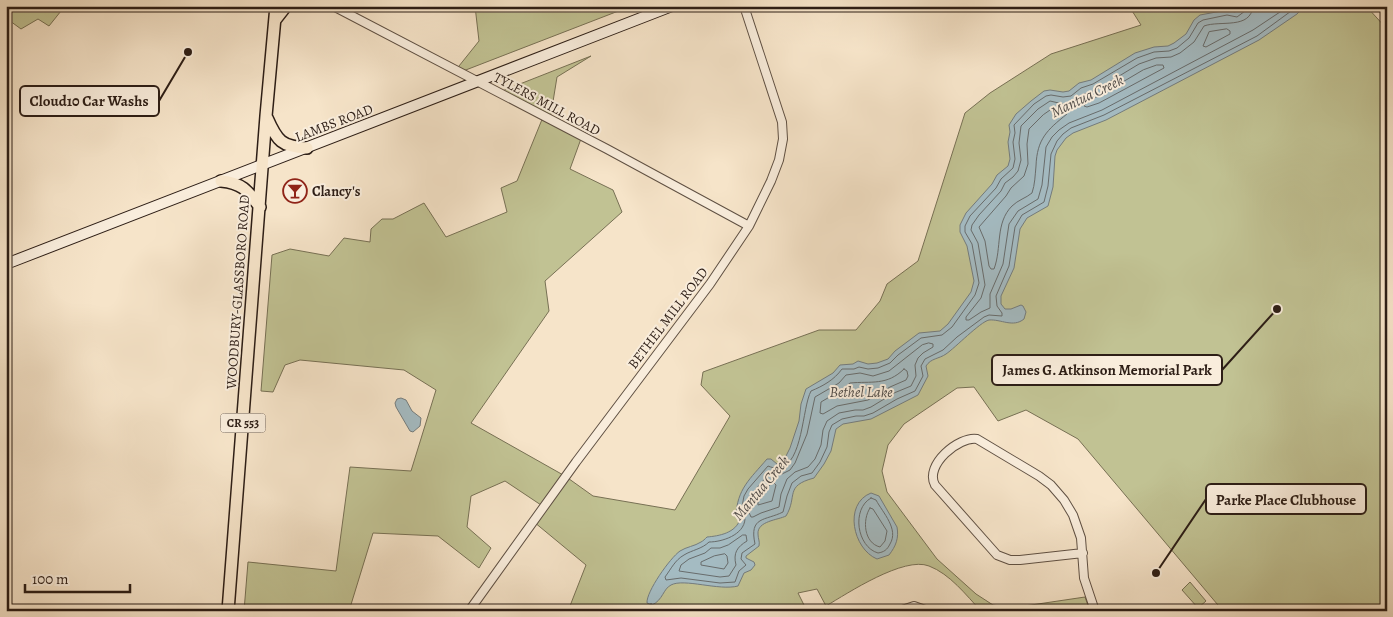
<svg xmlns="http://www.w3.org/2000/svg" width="1393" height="617" font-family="Alegreya,serif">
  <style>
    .green { fill: #c1c293; stroke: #777054 }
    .water { fill: #a4bbc2; stroke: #747c7d }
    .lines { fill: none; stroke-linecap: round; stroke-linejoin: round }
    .shore { stroke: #686c6c; stroke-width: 1 }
    .stream { stroke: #747c7d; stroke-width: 2 }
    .street-casing { stroke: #5f5043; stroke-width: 10 }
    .secondary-casing { stroke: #2d1e16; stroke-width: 12 }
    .primary-casing { stroke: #2d1e16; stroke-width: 14 }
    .street { stroke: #f9eddc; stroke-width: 8 }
    .secondary { stroke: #f9eddc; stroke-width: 10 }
    .primary { stroke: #f6e4c9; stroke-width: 11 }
    .labels { text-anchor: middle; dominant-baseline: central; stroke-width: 4; stroke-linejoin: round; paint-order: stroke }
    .shield { fill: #f9eddc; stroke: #6a5c51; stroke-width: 1 }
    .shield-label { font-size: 12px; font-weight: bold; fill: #2d1e16 }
    .street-label { font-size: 14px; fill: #2d1e16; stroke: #f9eddc }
    .poi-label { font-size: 14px; font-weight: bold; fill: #2d1e16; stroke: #f9eddc; text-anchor: start }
    .water-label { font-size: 15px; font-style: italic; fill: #514d4a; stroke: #f9eddc }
    .leader { fill: none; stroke: #2d1e16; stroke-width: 2 }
    .callout-dot { fill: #2d1e16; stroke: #f9eddc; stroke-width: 2 }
    .callout { fill: #f9eddc; stroke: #2d1e16; stroke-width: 2 }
    .callout-label { font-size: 15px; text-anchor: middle; font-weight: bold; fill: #2d1e16 }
  </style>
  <rect width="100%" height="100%" fill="#f6e4c9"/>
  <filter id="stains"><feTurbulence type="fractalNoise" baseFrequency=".004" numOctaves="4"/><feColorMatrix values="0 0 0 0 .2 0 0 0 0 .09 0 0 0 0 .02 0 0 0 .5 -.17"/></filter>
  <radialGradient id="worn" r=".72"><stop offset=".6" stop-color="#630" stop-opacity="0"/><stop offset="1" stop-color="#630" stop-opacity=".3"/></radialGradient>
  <path class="green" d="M 6,6 L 65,6 L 49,26 L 38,19 L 21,29 L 6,18 Z
    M 475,6 L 619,6 L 621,10 L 458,73 L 455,71 L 479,41 Z
    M 1129,6 L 1239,6 L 1191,26 L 1303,6 L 1366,6 L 1387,29 L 1387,611 L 1223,611 L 1078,439 L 1026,410 L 998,421 L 974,387 L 957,388 L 904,424 L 888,445 L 882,471 L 887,492 L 937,559 L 976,594 L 993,605 L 1011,608 L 1085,597 L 1090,611 L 981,611 C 966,595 950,574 929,566 C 904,556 848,593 826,606 L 817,589 L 798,593 L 807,611 L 568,611 L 586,565 L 534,522 L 544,507 L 505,481 L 471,496 L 467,527 L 491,548 L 479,568 L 438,536 L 373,533 L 349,611 L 244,611 L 248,562 L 336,571 L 350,467 L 411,471 L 436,390 L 404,370 L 300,360 L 285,365 L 273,392 L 261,391 L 272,255 L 290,249 L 329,256 L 344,238 L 370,242 L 371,229 L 382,219 L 393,219 L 424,203 L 446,237 L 507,212 L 501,188 L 517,181 L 543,117 L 497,93 L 591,56 L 557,77 L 550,120 L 582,136 L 570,169 L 613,190 L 622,212 L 545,281 L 549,311 L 471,423 L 565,476 L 593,496 L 675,510 L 730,416 L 701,385 L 703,372 L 819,330 L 856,330 L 880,301 L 887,284 L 918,261 L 965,113 L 990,93 L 1051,54 L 1141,25 Z
    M 1190,582 L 1206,601 L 1198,608 L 1182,590 Z"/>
  <path class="water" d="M 1244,6 L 1305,6 L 1297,14 L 1259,40 L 1106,120 L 1073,133 L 1066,138 L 1057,150 L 1055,156 L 1053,187 L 1048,206 L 1027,218 L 1020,229 L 1014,268 L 1001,296 L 1001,304 L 1005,309 L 1011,309 L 1021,305 L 1023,306 L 1026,312 L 1024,319 C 1013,328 1001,319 989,320 C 980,322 955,348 946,354 C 939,359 931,358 926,366 L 928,376 L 918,395 L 871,419 L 843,424 L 836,429 L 831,451 L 824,464 L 814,478 C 784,486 798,496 786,516 C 778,520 757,521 758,534 C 758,539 760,541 759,546 L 746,556 L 746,558 L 754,562 L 755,565 L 751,570 L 744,573 L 738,586 C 719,591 684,578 671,585 C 663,589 663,600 652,605 L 647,603 C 646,592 670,558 680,551 C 686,547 695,546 701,542 C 703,541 705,539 707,537 C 719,536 736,533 740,519 L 736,516 C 737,489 750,479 767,459 L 771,459 L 777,464 L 784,460 L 790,448 L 799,421 L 801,404 L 806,389 L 833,373 L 840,365 L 853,364 L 858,361 L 868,364 L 877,363 L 888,359 L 895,351 L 919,333 L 940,331 L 948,324 L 971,292 L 974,281 L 967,246 L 960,232 L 960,225 L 966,213 L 992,184 L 997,175 L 1008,166 L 1010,159 L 1008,142 L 1010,132 L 1009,125 L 1016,114 L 1031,101 L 1044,91 L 1050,90 L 1063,92 L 1069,91 L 1079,83 L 1091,80 L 1135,53 L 1154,47 L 1168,46 L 1174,43 L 1186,34 L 1194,20 L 1200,15 L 1227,10 L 1235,12 Z
    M 401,398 L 406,400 L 412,411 L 421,418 L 420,426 L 413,432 L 410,431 L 396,407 L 395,403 L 397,399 Z
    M 871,493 L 879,496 L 897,527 C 899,538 896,546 889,555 L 877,559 C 853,549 843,504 871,493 Z"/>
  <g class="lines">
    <path class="shore" d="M 1246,6 L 1245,11 L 1237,17 L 1227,15 L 1203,20 L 1198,23 L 1189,38 L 1177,48 L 1169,51 L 1154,52 L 1137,58 L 1093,84 L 1081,88 L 1071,96 L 1063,97 L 1051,95 L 1046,96 L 1034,104 L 1014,125 L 1015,133 L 1013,142 L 1015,159 L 1013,168 L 1001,179 L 996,188 L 970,216 L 965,226 L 965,232 L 972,244 L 979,283 L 975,295 L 952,327 L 942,335 L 921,338 L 898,355 L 890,363 L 878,368 L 868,369 L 859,367 L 854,369 L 842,369 C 834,380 823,386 811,391 C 802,408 803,464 779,468 C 775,469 771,467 768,466 L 748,489 L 744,496 L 741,512 L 745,519 C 744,535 722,542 709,542 C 702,549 692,550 684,555 C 675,560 671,569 665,577 L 666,580 L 681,578 L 720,583 L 735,582 L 739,571 L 746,565 L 741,559 L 742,553 L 755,544 C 749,516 765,521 783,512 L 787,496 L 792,483 L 801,476 L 812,473 L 820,462 L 827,447 L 829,432 L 832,425 L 842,419 L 856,416 L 864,416 L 873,413 L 897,399 L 915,391 L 923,376 L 921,366 L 925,359 L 943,350 L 957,337 L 984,317 L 989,315 L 1002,316 L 1002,313 L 997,306 L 996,296 L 1009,266 L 1015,227 L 1022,215 L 1044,202 L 1048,186 L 1051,154 L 1057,141 L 1063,134 L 1071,128 L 1104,115 L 1257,36 L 1298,6
      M 1253,6 C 1251,30 1220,20 1204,26 L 1194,42 L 1180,53 L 1171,57 L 1156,58 L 1139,64 L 1096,90 L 1084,94 L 1073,102 L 1063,104 L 1050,101 L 1038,109 L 1021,126 L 1019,143 L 1021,160 L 1018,171 L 1013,177 L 1005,183 L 1001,191 L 979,215 L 972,225 L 971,230 L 978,243 L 985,285 L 981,298 L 966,317 L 966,320 L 969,320 L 981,312 L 990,308 L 990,294 L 1003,264 L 1009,224 L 1018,211 L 1038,199 L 1042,185 L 1046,147 L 1052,137 L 1059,130 L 1069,123 L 1102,110 L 1253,30 L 1289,6
      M 1227,29 L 1230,31 L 1230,34 L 1206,47 L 1203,46 L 1209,32 Z
      M 1157,65 L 1163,65 L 1164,68 L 1099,103 L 1087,107 L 1084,106 L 1088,100 L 1099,96 L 1143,70 Z
      M 1052,109 L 1065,111 L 1067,114 C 1047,130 1037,139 1036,166 C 1035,176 1035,184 1032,193 C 1026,198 1018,200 1012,206 C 995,223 1002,248 994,269 L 991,269 L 989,266 L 985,241 L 979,227 L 1006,196 L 1011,188 L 1024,176 L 1028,164 L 1027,144 L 1029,129 L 1043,115 Z
      M 929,343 L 933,344 L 933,347 L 923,353 L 918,358 L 915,365 L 916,376 L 911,386 L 894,393 L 871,407 L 863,410 L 855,410 L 839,413 L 827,421 L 823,430 L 821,445 L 815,459 L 808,467 L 795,472 L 787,479 L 781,494 L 779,507 L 761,513 L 753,517 L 751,517 C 742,500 759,486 769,474 L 782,474 L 790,470 L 795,463 L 807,434 L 815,397 L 839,383 L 846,375 L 860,373 L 873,376 L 889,371 L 922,345 Z
      M 904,369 L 907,371 L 908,376 L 906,380 L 890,387 L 868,400 L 837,406 L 823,414 L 820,413 L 821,402 L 843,389 L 850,383 C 871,381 887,386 904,369 Z
      M 773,482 L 776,485 L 772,501 L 758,505 L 758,498 Z
      M 871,498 L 876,500 C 883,513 899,529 890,544 C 887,550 884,552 878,553 C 857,547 851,509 871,498 Z
      M 870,508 L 873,509 L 887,531 L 885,541 L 880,547 C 864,543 862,520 870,508 Z
      M 743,535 L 746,535 L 747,541 C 737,547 733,553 736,565 L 729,576 L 720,577 L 679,571 L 681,565 L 689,559 L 705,553 L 711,548 L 720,548 L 728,545 Z
      M 725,554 L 727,556 L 728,563 L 724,569 L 701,565 L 701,562 L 714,556 Z"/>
    <path class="stream" d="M 648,611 L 651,604"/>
    <g class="street-casing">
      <path id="street" d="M 333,6 L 607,149 L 749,226
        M 1083,553 L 1020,560 L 1010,560 L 997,555 L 935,485 C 924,465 959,436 977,439 L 1039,476 L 1051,485 L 1064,500 L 1073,515 L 1081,538 L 1084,578 L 1095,611
        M 469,611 L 576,462 L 710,284 L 749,226 L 771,181 L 779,160 L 783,139 L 782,122 L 744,6
        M 899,611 L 914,606 L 928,611"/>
    </g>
    <g class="secondary-casing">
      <path id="secondary" d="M 1384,6 L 1387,10
        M 6,264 L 672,6"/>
    </g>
    <g class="primary-casing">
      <path id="primary" d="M 275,20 L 286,6
        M 267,118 C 277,141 282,147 307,148
        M 221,181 C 242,183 247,190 260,207
        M 228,611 L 266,116 L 276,6"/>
    </g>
    <use href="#street" class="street"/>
    <use href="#secondary" class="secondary"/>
    <use href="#primary" class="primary"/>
  </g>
  <defs>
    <g id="bar-ring" transform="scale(1.25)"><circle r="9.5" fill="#f9eddc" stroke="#8f2418" stroke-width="1.5"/><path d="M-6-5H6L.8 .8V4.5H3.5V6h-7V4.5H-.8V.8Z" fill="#8f2418"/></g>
  </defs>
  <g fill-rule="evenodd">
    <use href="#bar-ring" x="295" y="191"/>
  </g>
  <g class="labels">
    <rect class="shield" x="220.5" y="413.5" width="45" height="19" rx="4"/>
    <g class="shield-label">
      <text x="243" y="423">CR 553</text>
    </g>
    <g class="street-label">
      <text transform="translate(547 104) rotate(28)">TYLERS MILL ROAD</text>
      <text transform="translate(334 123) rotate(-21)">LAMBS ROAD</text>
      <text transform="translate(238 292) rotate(-86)">WOODBURY-GLASSBORO ROAD</text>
      <text transform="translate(668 318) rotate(-53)">BETHEL MILL ROAD</text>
    </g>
    <g class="poi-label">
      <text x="312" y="191">Clancy's</text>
    </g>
    <g class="water-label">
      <text transform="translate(1087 96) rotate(-26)">Mantua Creek</text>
      <text x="861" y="392">Bethel Lake</text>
      <text transform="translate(761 488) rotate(-50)">Mantua Creek</text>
    </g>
  </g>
  <path class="leader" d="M188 52L159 101M1277 309L1222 370M1156 573L1206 499"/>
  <g class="callout-dot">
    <circle cx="188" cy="52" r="5"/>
    <circle cx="1277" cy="309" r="5"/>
    <circle cx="1156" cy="573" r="5"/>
  </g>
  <g class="callout">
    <rect x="20" y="86" width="139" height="30" rx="5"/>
    <rect x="992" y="355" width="230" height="30" rx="5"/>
    <rect x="1206" y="484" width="160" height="30" rx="5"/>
  </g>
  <g class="callout-label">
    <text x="89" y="106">Cloud10 Car Washs</text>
    <text x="1107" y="375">James G. Atkinson Memorial Park</text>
    <text x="1286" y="505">Parke Place Clubhouse</text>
  </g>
  <rect width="1393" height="617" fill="none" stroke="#f6e4c9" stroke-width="25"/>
  <rect x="8" y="8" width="1378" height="602" fill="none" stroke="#2d1e16" stroke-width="2.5"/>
  <rect x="12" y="12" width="1368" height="592" fill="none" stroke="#2d1e16"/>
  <path d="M25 584v8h105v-8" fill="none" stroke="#2d1e16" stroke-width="2.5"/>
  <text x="32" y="584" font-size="15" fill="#2d1e16" stroke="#f9eddc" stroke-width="4" paint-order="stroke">100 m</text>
  <rect width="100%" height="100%" filter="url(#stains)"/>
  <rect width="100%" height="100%" fill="url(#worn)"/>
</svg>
